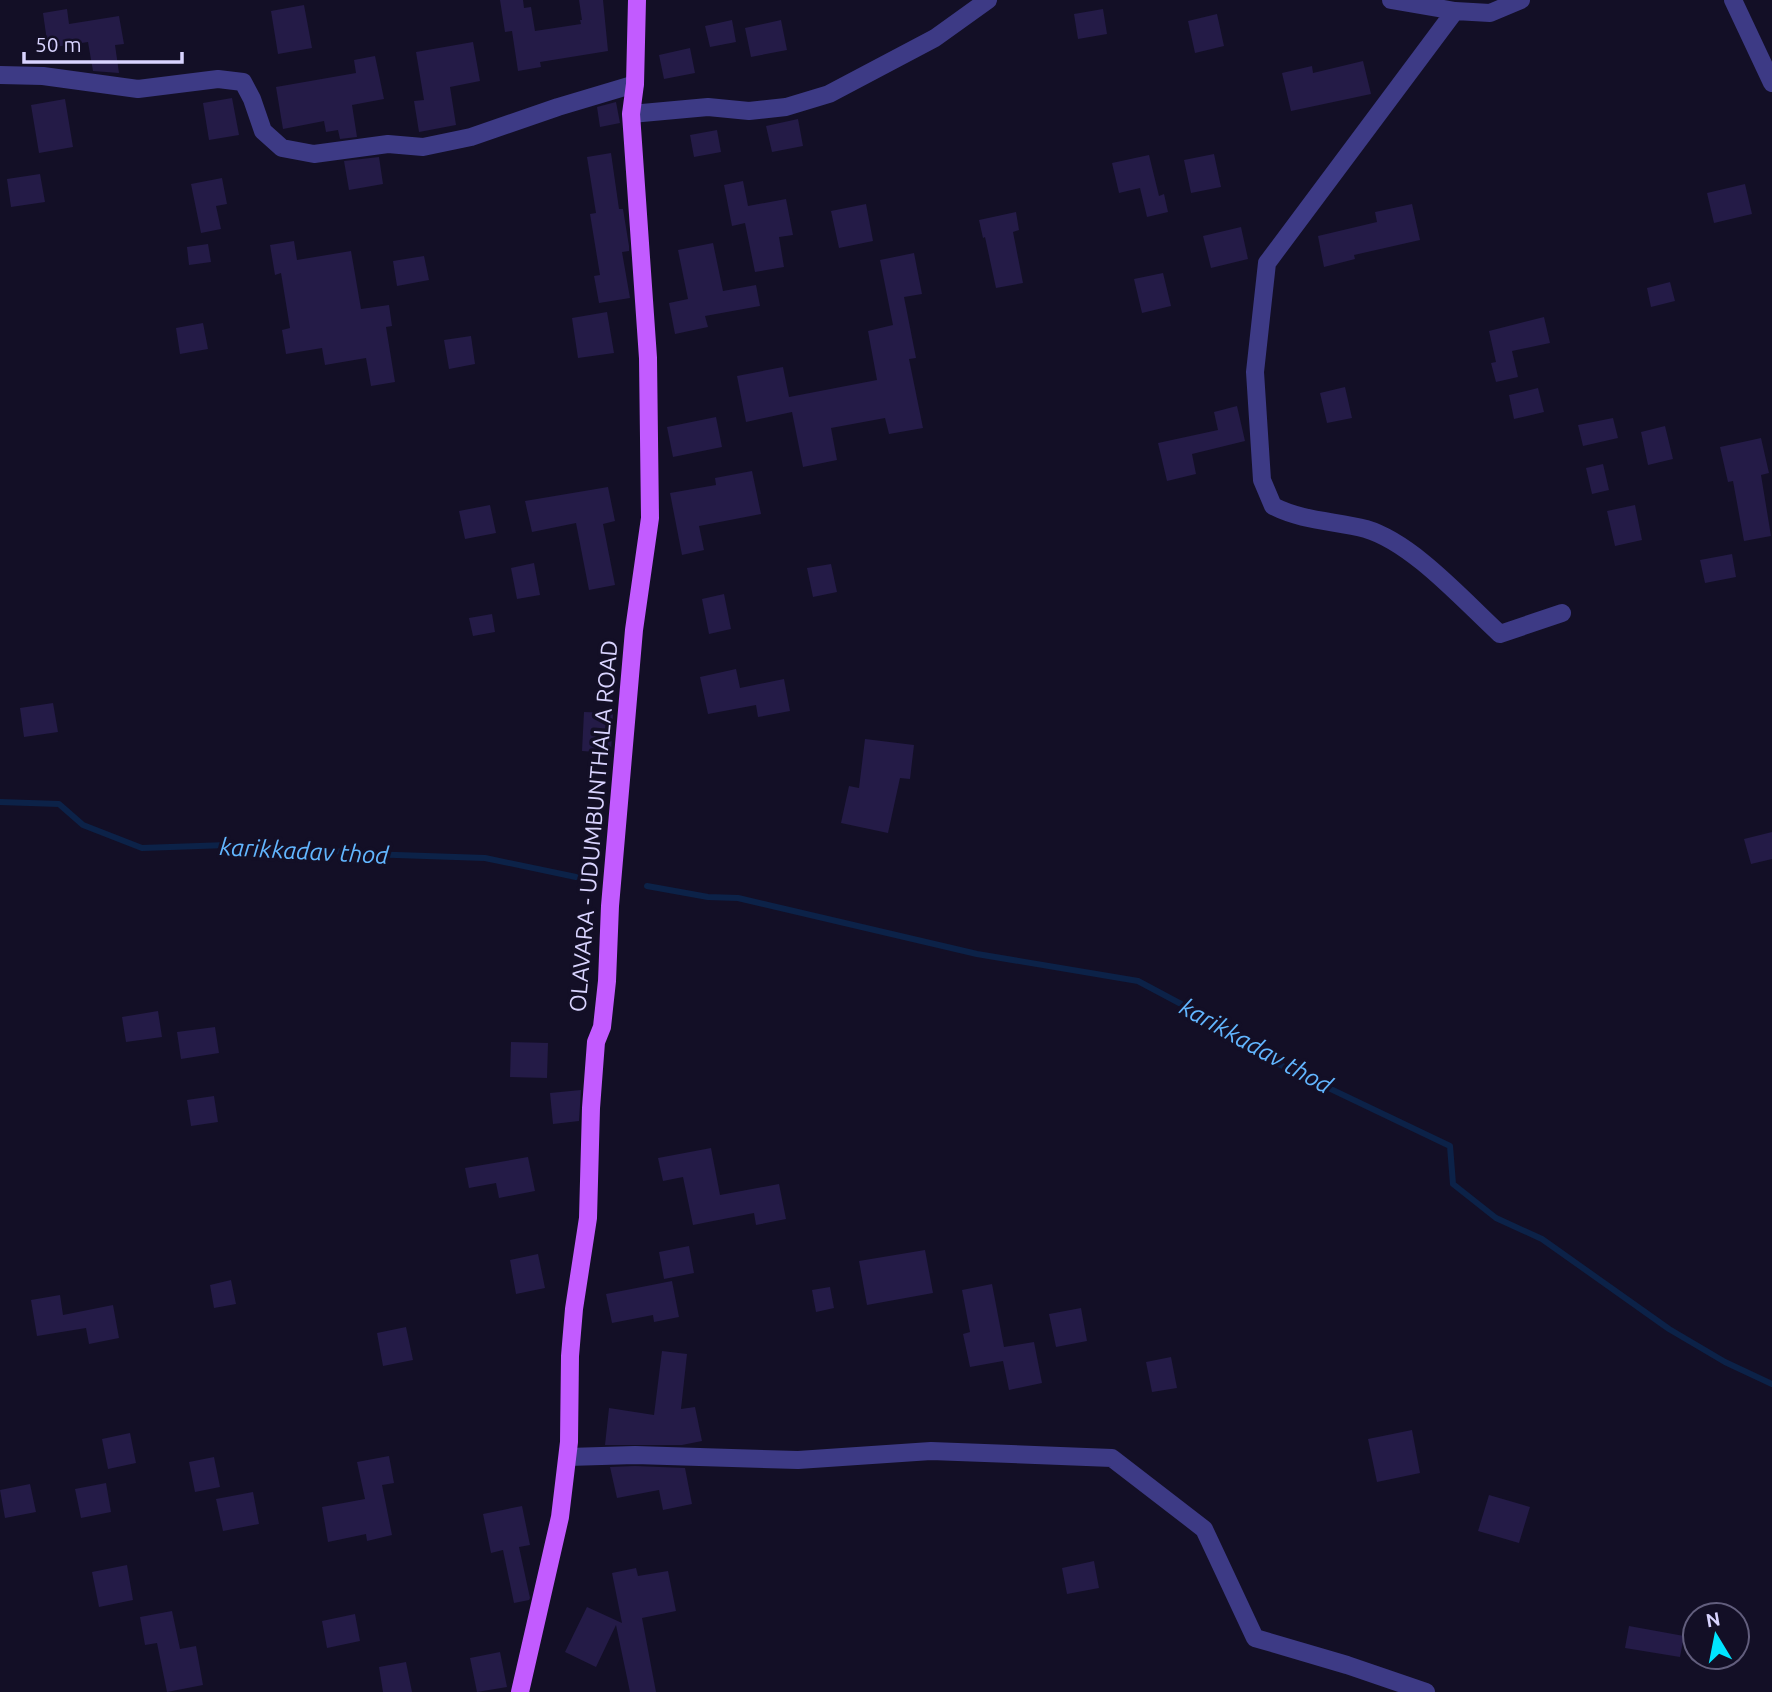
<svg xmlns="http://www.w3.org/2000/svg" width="1772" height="1692" font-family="Ubuntu,sans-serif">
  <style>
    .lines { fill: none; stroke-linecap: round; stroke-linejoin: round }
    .stream { stroke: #0c2248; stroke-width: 6 }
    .building { fill: #241b47 }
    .minor { stroke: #3d3a85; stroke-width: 18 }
    .major { stroke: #c25bff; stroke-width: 18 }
    .labels { text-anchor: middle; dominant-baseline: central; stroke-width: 7; stroke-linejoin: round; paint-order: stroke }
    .street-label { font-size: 23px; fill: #d9d4ff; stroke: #130f26 }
    .water-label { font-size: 24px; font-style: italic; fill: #62b6ff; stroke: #130f26 }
  </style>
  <rect width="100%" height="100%" fill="#130f26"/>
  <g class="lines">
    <path class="stream" d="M 0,802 L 59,804 L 83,825 L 142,848 L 259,844 L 367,854 L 485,858 L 576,877
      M 647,886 L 708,897 L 738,898 L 977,954 L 1138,981 L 1211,1020 L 1268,1059 L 1450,1146 L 1453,1184 L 1496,1218 L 1542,1239 L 1669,1329 L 1725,1362 L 1772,1384"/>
  </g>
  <path class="building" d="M 500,0 L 523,0 L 524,8 L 531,7 L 535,31 L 581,24 L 580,20 L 582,20 L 579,0 L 603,0 L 608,51 L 540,62 L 541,67 L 518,71 L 512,31 L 505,32 Z
    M 304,5 L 312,48 L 278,54 L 271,11 Z
    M 67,9 L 69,24 L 119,16 L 124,44 L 115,45 L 119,73 L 93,71 L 88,42 L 48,48 L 43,13 Z
    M 1103,9 L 1107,34 L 1078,39 L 1074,14 Z
    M 1217,14 L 1224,46 L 1195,53 L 1188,21 Z
    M 732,20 L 736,42 L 710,47 L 705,26 Z
    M 781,20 L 787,50 L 751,57 L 745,28 Z
    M 473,42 L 480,81 L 450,87 L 456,125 L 419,132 L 414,101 L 424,100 L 416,52 Z
    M 690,48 L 695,73 L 664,79 L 659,55 Z
    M 375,56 L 384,99 L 352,105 L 357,137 L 340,139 L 338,130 L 326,132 L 324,121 L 283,129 L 276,87 L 356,73 L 354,60 Z
    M 1363,61 L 1371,94 L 1291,111 L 1282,73 L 1312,66 L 1313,73 Z
    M 232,98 L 239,135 L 209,140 L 203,103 Z
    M 65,99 L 73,147 L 39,153 L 31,105 Z
    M 616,102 L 620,123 L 600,127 L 597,107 Z
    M 798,119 L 803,146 L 772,152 L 766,126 Z
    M 717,130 L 721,152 L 694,157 L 690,135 Z
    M 611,153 L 619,209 L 623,209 L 629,246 L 629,251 L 622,252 L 630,298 L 599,303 L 594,276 L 600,275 L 590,214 L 596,213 L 587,157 Z
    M 1214,154 L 1221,187 L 1191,193 L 1184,160 Z
    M 1149,155 L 1159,196 L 1164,194 L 1168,212 L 1147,217 L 1140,188 L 1119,193 L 1112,163 Z
    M 379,157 L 383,184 L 349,190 L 344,161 Z
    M 40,174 L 45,202 L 11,207 L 7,179 Z
    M 222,178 L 227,204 L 216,206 L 221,229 L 201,233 L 191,184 Z
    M 743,181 L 748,206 L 786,199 L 793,235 L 779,237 L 784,267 L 755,272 L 745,223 L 732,226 L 724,185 Z
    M 1745,184 L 1752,214 L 1714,223 L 1707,193 Z
    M 866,204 L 873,241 L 839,248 L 831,211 Z
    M 1412,204 L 1420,240 L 1354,255 L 1355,259 L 1324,267 L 1318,236 L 1377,222 L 1375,212 Z
    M 1016,212 L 1019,230 L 1013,232 L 1023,283 L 996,288 L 985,237 L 983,238 L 979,220 Z
    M 1241,227 L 1248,259 L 1211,268 L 1203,236 Z
    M 294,241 L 297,260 L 351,251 L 361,309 L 389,305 L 392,326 L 386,327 L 395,382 L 371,386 L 366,358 L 325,365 L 322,348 L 286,354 L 282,330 L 290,328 L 281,273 L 275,275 L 270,245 Z
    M 713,243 L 723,291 L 756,285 L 760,306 L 705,316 L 708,327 L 675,334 L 669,303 L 688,299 L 678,250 Z
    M 208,244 L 211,262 L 189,265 L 187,247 Z
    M 914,253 L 922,294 L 904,297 L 916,358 L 909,359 L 923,428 L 889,434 L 885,418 L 831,428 L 837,460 L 803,467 L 792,412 L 746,422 L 737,376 L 783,367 L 789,397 L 877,380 L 868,331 L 893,325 L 880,260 Z
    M 424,256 L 429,280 L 397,286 L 393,261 Z
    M 1163,273 L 1171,306 L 1142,313 L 1134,279 Z
    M 1670,282 L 1675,301 L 1651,307 L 1647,288 Z
    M 607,312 L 614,353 L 578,358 L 572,318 Z
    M 1544,317 L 1550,343 L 1512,351 L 1518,377 L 1496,382 L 1491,363 L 1496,362 L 1489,331 Z
    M 203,323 L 208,349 L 180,354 L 176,328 Z
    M 471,336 L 475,364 L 449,369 L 444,340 Z
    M 1345,387 L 1352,418 L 1327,423 L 1320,393 Z
    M 1538,388 L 1544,412 L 1514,419 L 1509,395 Z
    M 1237,406 L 1245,441 L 1192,454 L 1196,474 L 1167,481 L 1158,443 L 1218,430 L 1214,412 Z
    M 716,417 L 722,447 L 673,457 L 667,427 Z
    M 1613,418 L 1618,438 L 1583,446 L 1578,425 Z
    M 1665,426 L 1673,459 L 1648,465 L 1641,432 Z
    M 1761,438 L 1769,473 L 1761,475 L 1771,536 L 1744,541 L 1733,481 L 1728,482 L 1720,447 Z
    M 1603,464 L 1609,490 L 1592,494 L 1586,468 Z
    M 752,471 L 761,514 L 699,526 L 704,550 L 682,555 L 670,493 L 716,485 L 715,478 Z
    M 608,487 L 615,521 L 603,524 L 615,585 L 589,590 L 576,523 L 532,532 L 525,501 Z
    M 490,505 L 496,533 L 465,539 L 459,511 Z
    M 1635,505 L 1642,540 L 1615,546 L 1607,511 Z
    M 1732,554 L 1736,577 L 1705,583 L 1700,560 Z
    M 534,563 L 540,595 L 517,599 L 511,568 Z
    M 831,564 L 837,592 L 813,597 L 807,568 Z
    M 724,594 L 731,629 L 709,634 L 702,599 Z
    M 492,614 L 495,632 L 473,636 L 469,618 Z
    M 736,669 L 740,688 L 784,679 L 790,711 L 758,717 L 756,705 L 708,714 L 700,677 Z
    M 53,703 L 58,732 L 24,737 L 20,708 Z
    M 584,712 L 613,713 L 611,753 L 582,751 Z
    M 865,739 L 914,745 L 910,779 L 900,778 L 888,833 L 841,823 L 849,786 L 859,788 Z
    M 1772,832 L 1772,859 L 1751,864 L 1744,839 Z
    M 158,1011 L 162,1037 L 126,1042 L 122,1017 Z
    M 215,1027 L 219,1053 L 181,1059 L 177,1032 Z
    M 511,1042 L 548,1043 L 547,1078 L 510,1077 Z
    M 581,1090 L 579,1121 L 553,1124 L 550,1093 Z
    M 214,1096 L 218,1122 L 191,1126 L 187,1100 Z
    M 711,1148 L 720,1195 L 779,1184 L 786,1219 L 756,1225 L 754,1213 L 693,1225 L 683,1177 L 663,1181 L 658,1158 Z
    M 528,1157 L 535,1191 L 499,1198 L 496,1183 L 469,1188 L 465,1168 Z
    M 689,1246 L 694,1273 L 664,1279 L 659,1252 Z
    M 925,1250 L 933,1293 L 867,1305 L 859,1261 Z
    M 538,1254 L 545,1288 L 516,1294 L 510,1260 Z
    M 231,1280 L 236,1304 L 214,1308 L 210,1285 Z
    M 672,1281 L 679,1317 L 654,1322 L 653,1315 L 612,1323 L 606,1294 Z
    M 992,1284 L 1004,1347 L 1034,1342 L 1042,1383 L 1009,1390 L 1003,1361 L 970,1367 L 963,1334 L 970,1332 L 962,1290 Z
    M 830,1287 L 834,1308 L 816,1312 L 812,1290 Z
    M 60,1295 L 63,1315 L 113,1305 L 119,1338 L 89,1344 L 86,1328 L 37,1336 L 31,1300 Z
    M 1081,1308 L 1087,1341 L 1056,1347 L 1049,1314 Z
    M 406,1327 L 413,1360 L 383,1366 L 377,1333 Z
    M 662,1351 L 687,1354 L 681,1409 L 695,1407 L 702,1441 L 682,1445 L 605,1445 L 609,1408 L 654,1415 Z
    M 1171,1357 L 1177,1388 L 1152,1392 L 1146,1362 Z
    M 1412,1430 L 1420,1473 L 1377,1482 L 1368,1439 Z
    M 130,1433 L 136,1463 L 108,1469 L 102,1439 Z
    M 389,1456 L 394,1483 L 382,1485 L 392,1535 L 367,1541 L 366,1534 L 328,1542 L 322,1507 L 365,1499 L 357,1462 Z
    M 214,1457 L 220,1487 L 195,1492 L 189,1462 Z
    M 635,1466 L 685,1468 L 692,1504 L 663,1510 L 659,1490 L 617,1498 L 610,1467 Z
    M 106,1483 L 111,1512 L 81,1518 L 75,1489 Z
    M 30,1484 L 36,1512 L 5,1518 L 0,1490 Z
    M 253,1492 L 259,1524 L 223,1531 L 216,1499 Z
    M 1489,1495 L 1530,1507 L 1519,1543 L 1478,1531 Z
    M 522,1506 L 530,1545 L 519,1547 L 530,1598 L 529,1600 L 514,1603 L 503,1550 L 491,1553 L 483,1514 Z
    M 1094,1561 L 1099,1588 L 1067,1594 L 1062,1568 Z
    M 127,1565 L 133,1600 L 99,1607 L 92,1572 Z
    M 636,1568 L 638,1576 L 668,1571 L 676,1611 L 642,1618 L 656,1692 L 630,1692 L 616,1625 L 596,1667 L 565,1652 L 587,1607 L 622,1623 L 612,1573 Z
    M 172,1611 L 180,1649 L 196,1646 L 203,1685 L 167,1692 L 157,1643 L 145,1645 L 140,1617 Z
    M 355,1614 L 360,1641 L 327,1648 L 322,1621 Z
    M 1629,1626 L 1684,1636 L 1680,1657 L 1625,1648 Z
    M 500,1652 L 507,1687 L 477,1692 L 470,1658 Z
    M 406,1662 L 412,1692 L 383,1692 L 379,1667 Z"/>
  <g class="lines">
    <path class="minor" d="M 1391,0 L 1455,11 L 1490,13 L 1521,0
      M 1733,0 L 1772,83
      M 1455,11 L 1267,263 L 1255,372 L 1262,480 L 1273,506 C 1302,521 1335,521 1366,529 C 1413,543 1464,601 1500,634 L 1562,613
      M 0,75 L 43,76 L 138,89 L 218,79 L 243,82 L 252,99 L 263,131 L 282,148 L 314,154 L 388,144 L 423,147 L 471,137 L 558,107 L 635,84
      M 631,114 L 708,107 L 749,111 L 786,107 L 829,94 L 935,38 L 988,0
      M 568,1457 L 635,1455 L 798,1460 L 931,1451 L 1112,1458 L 1204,1529 L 1255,1638 L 1347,1665 L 1426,1692"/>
    <path class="major" d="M 520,1692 L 560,1517 L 569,1442 L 570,1356 L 574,1309 L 588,1218 L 591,1108 L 596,1042 L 602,1027 L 607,981 L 610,906 L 634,630 L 650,518 L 648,358 L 631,114 L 635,84 L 637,0"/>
  </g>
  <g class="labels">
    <g class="street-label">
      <text transform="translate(593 826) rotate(-85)">OLAVARA - UDUMBUNTHALA ROAD</text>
    </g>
    <g class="water-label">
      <text transform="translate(304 851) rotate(3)">karikkadav thod</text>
      <text transform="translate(1256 1046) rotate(29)">karikkadav thod</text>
    </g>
  </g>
  <g transform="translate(1716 1636) rotate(350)"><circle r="33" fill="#130f26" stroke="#625e7d" stroke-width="2"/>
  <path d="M0-5L12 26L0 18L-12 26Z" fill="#00e5ff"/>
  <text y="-10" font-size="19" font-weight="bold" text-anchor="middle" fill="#d9d4ff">N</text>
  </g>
  <path d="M24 52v10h158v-10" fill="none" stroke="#d9d4ff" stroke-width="3.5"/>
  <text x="35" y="52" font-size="21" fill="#d9d4ff" stroke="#130f26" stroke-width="5" paint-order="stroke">50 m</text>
</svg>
